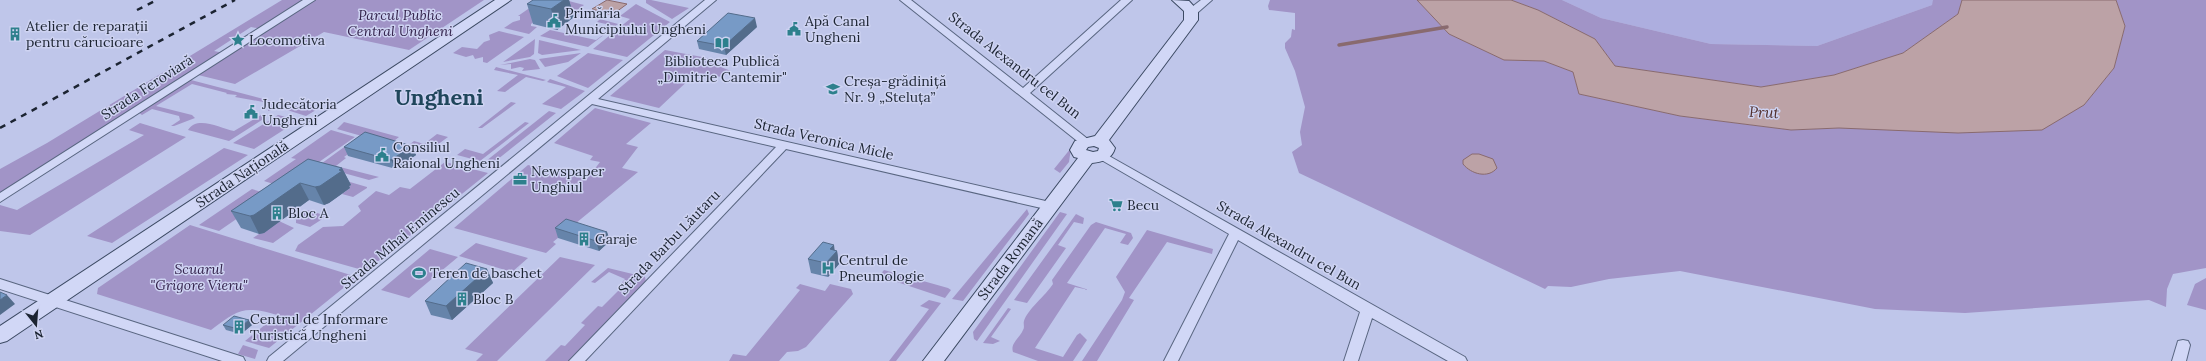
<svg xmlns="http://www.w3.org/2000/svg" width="2206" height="361" font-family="Lora,serif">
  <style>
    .farmland { fill: #adaedf }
    .green { fill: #a194c7 }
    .water { fill: #bca2a6; stroke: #896a6e }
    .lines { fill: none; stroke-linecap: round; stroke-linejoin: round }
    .stream { stroke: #896a6e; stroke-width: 3.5 }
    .street-casing { stroke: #596681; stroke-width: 2 }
    .secondary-casing { stroke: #3c4a63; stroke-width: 2 }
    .street { fill: #d1d7f6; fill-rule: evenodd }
    .secondary { fill: #d1d7f6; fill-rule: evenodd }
    .rail { stroke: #1c2432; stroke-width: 2.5; stroke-dasharray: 6 6; stroke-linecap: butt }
    .wall { fill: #6684aa }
    .shaded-wall { fill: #536c8b }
    .building { fill: #779ac6; stroke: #536c8b }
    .labels { text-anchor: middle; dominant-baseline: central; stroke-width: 3; stroke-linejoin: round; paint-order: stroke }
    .poi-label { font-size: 14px; fill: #1c2432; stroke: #ced3f2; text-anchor: start }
    .park-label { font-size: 14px; font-style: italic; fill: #34244d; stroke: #ced3f2 }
    .street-label { font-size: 14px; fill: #1c2432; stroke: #ced3f2 }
    .water-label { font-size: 15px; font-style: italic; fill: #512f2c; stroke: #ced3f2 }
    .town-label { font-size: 22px; font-weight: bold; fill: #1f465b; stroke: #ced3f2 }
  </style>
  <rect width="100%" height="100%" fill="#bfc6ea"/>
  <path class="farmland" d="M 1562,0 L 1935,0 L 1932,5 L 1817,46 L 1711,44 L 1601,18 Z"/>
  <path class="green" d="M 282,0 L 306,0 L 262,29 L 251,27 L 214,51 L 224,53 L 0,194 L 0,169 L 47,143 Z
    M 314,0 L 484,0 L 409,50 L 324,32 L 235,84 L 198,75 Z
    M 541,0 L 565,0 L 584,5 L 577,10 L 556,5 L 531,24 L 531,26 L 537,27 L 529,34 L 504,28 L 513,22 L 520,20 L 520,16 L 518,16 Z
    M 646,0 L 651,0 L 689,8 L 672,19 L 646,3 Z
    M 1270,0 L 1417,0 L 1449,34 L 1504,60 L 1544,61 L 1573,72 L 1579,94 L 1680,116 L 1791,130 L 1839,128 L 2084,105 L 2114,68 L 2125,26 L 2116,0 L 2206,0 L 2206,268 L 2173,274 L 2167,289 L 2166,307 L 2149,300 L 1965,313 L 1875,309 L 1680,271 L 1609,279 L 1571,287 L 1548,286 L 1545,289 L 1299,173 L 1292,152 L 1302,145 L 1300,132 L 1305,107 L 1295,71 L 1285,48 L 1285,43 L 1291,37 L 1292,29 L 1295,30 L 1295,13 L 1269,10 L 1268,6 Z
    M 1511,0 L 1562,0 L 1601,18 L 1711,44 L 1817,46 L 1932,5 L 1933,0 L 1962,0 L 1958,14 L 1903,53 L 1834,75 L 1761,87 L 1615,66 L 1595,39 L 1538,10 Z
    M 636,4 L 670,22 L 627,57 L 593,49 L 630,19 L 620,16 Z
    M 600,19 L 618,24 L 588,47 L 540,36 L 550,30 L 596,40 L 615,26 L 597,22 Z
    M 499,31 L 524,37 L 487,63 L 483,62 L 483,57 L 475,59 L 473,55 L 466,57 L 453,53 L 462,47 L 477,49 L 484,42 L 490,40 L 489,35 Z
    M 535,39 L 534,54 L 530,57 L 503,62 Z
    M 539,40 L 581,50 L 542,55 L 538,53 Z
    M 665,50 L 718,60 L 713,64 L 731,71 L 722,77 L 696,73 L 659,108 L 610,96 Z
    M 581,53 L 568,62 L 545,67 L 539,59 Z
    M 588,53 L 623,60 L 588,88 L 557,76 Z
    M 530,59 L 535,60 L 540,69 L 522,71 L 524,68 L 520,67 L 511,69 L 511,64 L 500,65 Z
    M 496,67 L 546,80 L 543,81 L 526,77 L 505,92 L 497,91 L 518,75 L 494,70 Z
    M 550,79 L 585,91 L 561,109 L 542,104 L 566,87 L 547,82 Z
    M 191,80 L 279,103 L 279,108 L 268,111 L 269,103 L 235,97 L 237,95 L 226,94 L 227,93 L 192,84 L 156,106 L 192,115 L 195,118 L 174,126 L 171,126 L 180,120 L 179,116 L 152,109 L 142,115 L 138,112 Z
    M 511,102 L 516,103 L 482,128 L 478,128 Z
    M 307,104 L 315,106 L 314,109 L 316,110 L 306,116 L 287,110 L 287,108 Z
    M 595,108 L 651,123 L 626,144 L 638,147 L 622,168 L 638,172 L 553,242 L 556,244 L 546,253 L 454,228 L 528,165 L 587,179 L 600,162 L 590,160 L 593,156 L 554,143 Z
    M 549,111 L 556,113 L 493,163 L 486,161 Z
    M 261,115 L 265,118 L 229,141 L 188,130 C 197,115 220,128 234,131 Z
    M 278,115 L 299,120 L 254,149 L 233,143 Z
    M 344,122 L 399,137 L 390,144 L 337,129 Z
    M 525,122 L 529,123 L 480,161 L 457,155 L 465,149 L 483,154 Z
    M 140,123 L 186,137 L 30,235 L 0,231 L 0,205 L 17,210 L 144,135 L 129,130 Z
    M 331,130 L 355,137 L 283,187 L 264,181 L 296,159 L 291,158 Z
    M 437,134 L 448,137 L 426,153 L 405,148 L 414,141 L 424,144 Z
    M 358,137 L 368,140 L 344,157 L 346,158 L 336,166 L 379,177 L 369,180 L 318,166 Z
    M 224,148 L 248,155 L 112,243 L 87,236 Z
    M 1071,148 L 1069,162 L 1060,173 L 1054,169 Z
    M 445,162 L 488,173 L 366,271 L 295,251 L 298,245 L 323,227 L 343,226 L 361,211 L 358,206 L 376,191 L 389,195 L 400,187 L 410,189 Z
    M 319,173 L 367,187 L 367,188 L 353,197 L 342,194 L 350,188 Z
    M 252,189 L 271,195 L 219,231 L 199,225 Z
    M 1027,209 L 1029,214 L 963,301 L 952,299 Z
    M 307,210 L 327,216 L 310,227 L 296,223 L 296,218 Z
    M 1060,212 L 1067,214 L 977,341 L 974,339 L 973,332 Z
    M 1076,214 L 1084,218 L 1083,224 L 1074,222 L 1058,245 L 1066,248 L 1027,303 L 1014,300 Z
    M 279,221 L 294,228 L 273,243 L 253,238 Z
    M 1096,222 L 1131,233 L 1133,238 L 1128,245 L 1120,243 L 1126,234 L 1105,228 L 1067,283 L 1089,290 L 1075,287 L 1035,348 L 1063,357 L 1077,335 L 1080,333 L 1087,340 L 1073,361 L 1038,361 L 1013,352 C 1010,343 1020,338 1023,330 C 1025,327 1023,324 1024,321 C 1027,310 1046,295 1053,284 L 1052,280 L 1091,225 Z
    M 190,225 L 357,277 L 269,348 L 245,341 L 277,315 C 243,305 238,310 211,330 L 97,294 L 98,288 Z
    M 1147,230 L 1213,249 L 1212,254 L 1167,242 L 1129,298 L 1134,300 L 1097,361 L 1082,361 L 1122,300 L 1125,292 L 1116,277 Z
    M 476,243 L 528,258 L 512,272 L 459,256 Z
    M 430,249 L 458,257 L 409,298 L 381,290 Z
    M 560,257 L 595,265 L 497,361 L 476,361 L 483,354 L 465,349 Z
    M 608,268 L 645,277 L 646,282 L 568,361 L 545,361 L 561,345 L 565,346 L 585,325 L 581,323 L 598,306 L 602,307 L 621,288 L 618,287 L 625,279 L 609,272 L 595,283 L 591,282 Z
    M 884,270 L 948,288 L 951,290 L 945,298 L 879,276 Z
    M 2206,278 L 2206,310 L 2187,305 L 2195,284 Z
    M 800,284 L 825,291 L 830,284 L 851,289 L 853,294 L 806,347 L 798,351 L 787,352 L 779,361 L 729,361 L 733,354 L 746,356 L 800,290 L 796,288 Z
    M 929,300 L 941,303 L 896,361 L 889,361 L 929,309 L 920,306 Z
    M 1008,308 L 1011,309 L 991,337 L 1000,341 L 993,344 L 983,343 Z
    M 243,345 L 258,350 L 255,359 L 238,354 Z"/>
  <path class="water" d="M 607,0 L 627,4 L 612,15 L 592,9 Z
    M 1417,0 L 1511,0 L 1538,10 L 1595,39 L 1615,66 L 1761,87 L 1834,75 L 1903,53 L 1958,14 L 1962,0 L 2116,0 L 2125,26 L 2114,68 L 2084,105 L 2042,130 L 1958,133 L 1839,128 L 1791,130 L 1680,116 L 1579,94 L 1573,72 L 1544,61 L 1504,60 L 1449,34 Z
    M 1472,154 L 1479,154 L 1493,159 L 1497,168 C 1488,179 1471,174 1463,164 L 1463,160 Z"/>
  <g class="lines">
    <path class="stream" d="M 1339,45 L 1447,27"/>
    <g class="street-casing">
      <path id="street" d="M 303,0 L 315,0 L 0,202 L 0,193 Z
        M 705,0 L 716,0 L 598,99 L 1050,202 L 1056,206 L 1050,210 L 786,149 L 585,361 L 569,361 L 776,147 L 592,104 L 283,361 L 267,361 L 269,357 Z
        M 900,0 L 911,0 L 1023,88 L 1121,0 L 1132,0 L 1030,93 L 1089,140 L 1091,142 L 1089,144 L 1081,144 Z
        M 1201,0 L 1212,0 L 1196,14 L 1188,14 L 1188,10 Z
        M 1102,152 L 1465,357 L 1467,361 L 1448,361 L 1372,318 L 1358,361 L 1344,361 L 1360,312 L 1238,240 L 1178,361 L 1164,361 L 1229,234 L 1098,158 L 1096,156 Z
        M 0,279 L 243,357 L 245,361 L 222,361 L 0,289 Z
        M 2183,340 L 2188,341 L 2190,345 L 2186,361 L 2172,361 L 2178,341 Z"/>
    </g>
    <g class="secondary-casing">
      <path id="secondary" d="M 495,0 L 511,0 L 7,341 L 0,343 L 0,326 Z
        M 1172,0 L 1189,1 L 1198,11 L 1198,20 L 1109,140 L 1115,148 C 1112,159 1103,162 1092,163 L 944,361 L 923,361 L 1078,158 L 1074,157 L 1070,150 L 1075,141 L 1095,136 L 1184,20 L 1184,11 ZM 1094,146 L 1099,148 L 1098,151 L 1093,152 L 1086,150 L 1088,147 Z"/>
    </g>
    <use href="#street" class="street"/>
    <use href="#secondary" class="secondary"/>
    <path class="rail" d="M 137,10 L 157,0
      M 0,128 L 235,0"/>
  </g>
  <path class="wall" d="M 533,0 L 569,0 L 574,17 L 557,30 L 533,24 L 527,4 Z
    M 757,27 L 726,55 L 699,49 L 697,41 Z
    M 412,146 L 416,155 L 396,169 L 348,156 L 344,147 Z
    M 308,159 L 342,168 L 351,185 L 349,186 L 350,188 L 329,203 L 324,205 L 309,200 L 264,233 L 259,234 L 241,228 L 231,211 Z
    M 555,228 L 607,232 L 610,241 L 599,251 L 558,238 Z
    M 834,250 L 837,251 L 839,264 L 828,277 L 811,273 L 808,259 Z
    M 487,269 L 493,283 L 452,320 L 431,315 L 425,301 Z
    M 223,325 L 252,325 L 241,334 L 226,330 Z"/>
  <path class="shaded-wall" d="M 564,0 L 569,0 L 574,17 L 557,30 L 551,9 Z
    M 755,18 L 757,27 L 726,55 L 724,46 Z
    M 412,146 L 416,155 L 396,169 L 391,160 Z
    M 342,168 L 351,185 L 349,186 L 350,188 L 329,203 L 324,205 L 315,187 Z
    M 300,183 L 309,200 L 264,233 L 259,234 L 250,216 Z
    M 607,232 L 610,241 L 599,251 L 596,241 Z
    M 834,245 L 835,253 L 837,251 L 839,264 L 828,277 L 826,263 L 830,249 Z
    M 487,269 L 493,283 L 452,320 L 446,306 Z
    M 7,295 L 15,304 L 0,315 L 0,300 Z
    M 249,320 L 252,325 L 241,334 L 238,329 Z"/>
  <path class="building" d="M 533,0 L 564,0 L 551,9 L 527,4 Z
    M 728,13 L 755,18 L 724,46 L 697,41 Z
    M 365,132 L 412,146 L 391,160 L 344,147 Z
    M 308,159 L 342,168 L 339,170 L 342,171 L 320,186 L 315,187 L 300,183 L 254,215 L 250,216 L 231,211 Z
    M 566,219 L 607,232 L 596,241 L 555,228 Z
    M 823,242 L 834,245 L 830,249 L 837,251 L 826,263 L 808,259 Z
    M 466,263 L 487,269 L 446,306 L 425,301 Z
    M 0,292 L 7,295 L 0,300 Z
    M 234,316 L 249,320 L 238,329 L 223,325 Z"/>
  <defs>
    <g id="civic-bare" transform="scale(1.08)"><path d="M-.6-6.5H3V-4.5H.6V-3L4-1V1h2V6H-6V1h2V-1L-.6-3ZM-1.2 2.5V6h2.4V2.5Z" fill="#2d808c" stroke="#ced3f2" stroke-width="2.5" paint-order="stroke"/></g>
    <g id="building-bare" transform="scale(1.08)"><path d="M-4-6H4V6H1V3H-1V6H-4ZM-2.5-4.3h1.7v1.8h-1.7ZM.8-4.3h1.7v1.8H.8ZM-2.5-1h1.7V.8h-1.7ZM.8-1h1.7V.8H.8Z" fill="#2d808c" stroke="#ced3f2" stroke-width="2.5" paint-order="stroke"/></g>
    <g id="sight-bare" transform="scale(1.08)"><path d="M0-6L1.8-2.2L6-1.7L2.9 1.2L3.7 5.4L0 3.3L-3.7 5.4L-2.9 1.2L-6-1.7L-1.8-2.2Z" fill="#2d808c" stroke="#ced3f2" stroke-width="2.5" paint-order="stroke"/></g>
    <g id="library-bare" transform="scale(1.08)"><path d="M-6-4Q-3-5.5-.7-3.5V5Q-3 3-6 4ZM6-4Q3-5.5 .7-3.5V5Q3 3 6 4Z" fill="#2d808c" stroke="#ced3f2" stroke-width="2.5" paint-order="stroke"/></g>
    <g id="school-bare" transform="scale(1.08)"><path d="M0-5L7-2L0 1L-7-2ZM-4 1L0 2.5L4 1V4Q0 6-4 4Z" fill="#2d808c" stroke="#ced3f2" stroke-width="2.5" paint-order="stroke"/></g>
    <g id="office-bare" transform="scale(1.08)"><path d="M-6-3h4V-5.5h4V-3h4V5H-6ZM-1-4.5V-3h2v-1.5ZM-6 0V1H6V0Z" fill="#2d808c" stroke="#ced3f2" stroke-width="2.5" paint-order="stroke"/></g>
    <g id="supermarket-bare" transform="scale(1.08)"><path d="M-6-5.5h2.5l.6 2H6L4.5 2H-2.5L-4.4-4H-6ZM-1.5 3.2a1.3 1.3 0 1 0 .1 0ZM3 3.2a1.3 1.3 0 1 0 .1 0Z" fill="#2d808c" stroke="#ced3f2" stroke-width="2.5" paint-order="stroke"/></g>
    <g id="hospital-bare" transform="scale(1.08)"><path d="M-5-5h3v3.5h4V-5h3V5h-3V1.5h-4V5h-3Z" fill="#2d808c" stroke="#ced3f2" stroke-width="2.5" paint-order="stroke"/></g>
    <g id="stadium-bare" transform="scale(1.08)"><path d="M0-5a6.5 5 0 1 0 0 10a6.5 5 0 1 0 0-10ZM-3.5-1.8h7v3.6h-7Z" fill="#2d808c" stroke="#ced3f2" stroke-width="2.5" paint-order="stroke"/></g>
  </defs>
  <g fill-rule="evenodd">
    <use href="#civic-bare" x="554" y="21"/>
    <use href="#civic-bare" x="794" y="29"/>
    <use href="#building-bare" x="15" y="34"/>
    <use href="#sight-bare" x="238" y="40"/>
    <use href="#library-bare" x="722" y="43"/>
    <use href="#school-bare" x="833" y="89"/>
    <use href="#civic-bare" x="251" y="112"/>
    <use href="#civic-bare" x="382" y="155"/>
    <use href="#office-bare" x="520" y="179"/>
    <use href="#supermarket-bare" x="1116" y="205"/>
    <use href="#building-bare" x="277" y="213"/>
    <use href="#building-bare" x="584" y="239"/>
    <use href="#hospital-bare" x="828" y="268"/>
    <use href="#stadium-bare" x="419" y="273"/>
    <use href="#building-bare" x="462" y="299"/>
    <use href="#building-bare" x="239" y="327"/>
  </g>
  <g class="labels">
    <g class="poi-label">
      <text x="565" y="13">Primăria<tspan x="565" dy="16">Municipiului Ungheni</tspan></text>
      <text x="805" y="21">Apă Canal<tspan x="805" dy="16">Ungheni</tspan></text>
      <text x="26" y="26">Atelier de reparații<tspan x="26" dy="16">pentru cărucioare</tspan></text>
      <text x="249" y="40">Locomotiva</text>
      <text x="722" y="61" text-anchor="middle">Biblioteca Publică<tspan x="722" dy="16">„Dimitrie Cantemir"</tspan></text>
      <text x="844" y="81">Creșa-grădiniță<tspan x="844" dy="16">Nr. 9 „Steluța”</tspan></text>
      <text x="262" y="104">Judecătoria<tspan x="262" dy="16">Ungheni</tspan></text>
      <text x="393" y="147">Consiliul<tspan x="393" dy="16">Raional Ungheni</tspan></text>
      <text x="531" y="171">Newspaper<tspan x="531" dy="16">Unghiul</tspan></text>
      <text x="1127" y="205">Becu</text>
      <text x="288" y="213">Bloc A</text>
      <text x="595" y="239">Garaje</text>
      <text x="839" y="260">Centrul de<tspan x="839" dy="16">Pneumologie</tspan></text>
      <text x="430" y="273">Teren de baschet</text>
      <text x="473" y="299">Bloc B</text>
      <text x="250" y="319">Centrul de Informare<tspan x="250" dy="16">Turistică Ungheni</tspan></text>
    </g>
    <g class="park-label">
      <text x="400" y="15">Parcul Public<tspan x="400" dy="16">Central Ungheni</tspan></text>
      <text x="199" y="269">Scuarul<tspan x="199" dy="16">"Grigore Vieru"</tspan></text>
    </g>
    <g class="street-label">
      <text transform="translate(1015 65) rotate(38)">Strada Alexandru cel Bun</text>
      <text transform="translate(147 87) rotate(-33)">Strada Feroviară</text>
      <text transform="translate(824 139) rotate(13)">Strada Veronica Micle</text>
      <text transform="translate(242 174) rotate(-34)">Strada Națională</text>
      <text transform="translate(400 238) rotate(-40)">Strada Mihai Eminescu</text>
      <text transform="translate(669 242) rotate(-46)">Strada Barbu Lăutaru</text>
      <text transform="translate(1289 245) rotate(30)">Strada Alexandru cel Bun</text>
      <text transform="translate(1010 259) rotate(-53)">Strada Romană</text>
    </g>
    <g class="water-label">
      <text transform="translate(1764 112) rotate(3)">Prut</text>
    </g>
    <g class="town-label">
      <text x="439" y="97">Ungheni</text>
    </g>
  </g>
  <g transform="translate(36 325) rotate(163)" stroke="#ced3f2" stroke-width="3" paint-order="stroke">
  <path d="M0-3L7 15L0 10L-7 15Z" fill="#1c2432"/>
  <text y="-6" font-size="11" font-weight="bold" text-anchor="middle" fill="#1c2432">N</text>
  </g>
</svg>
